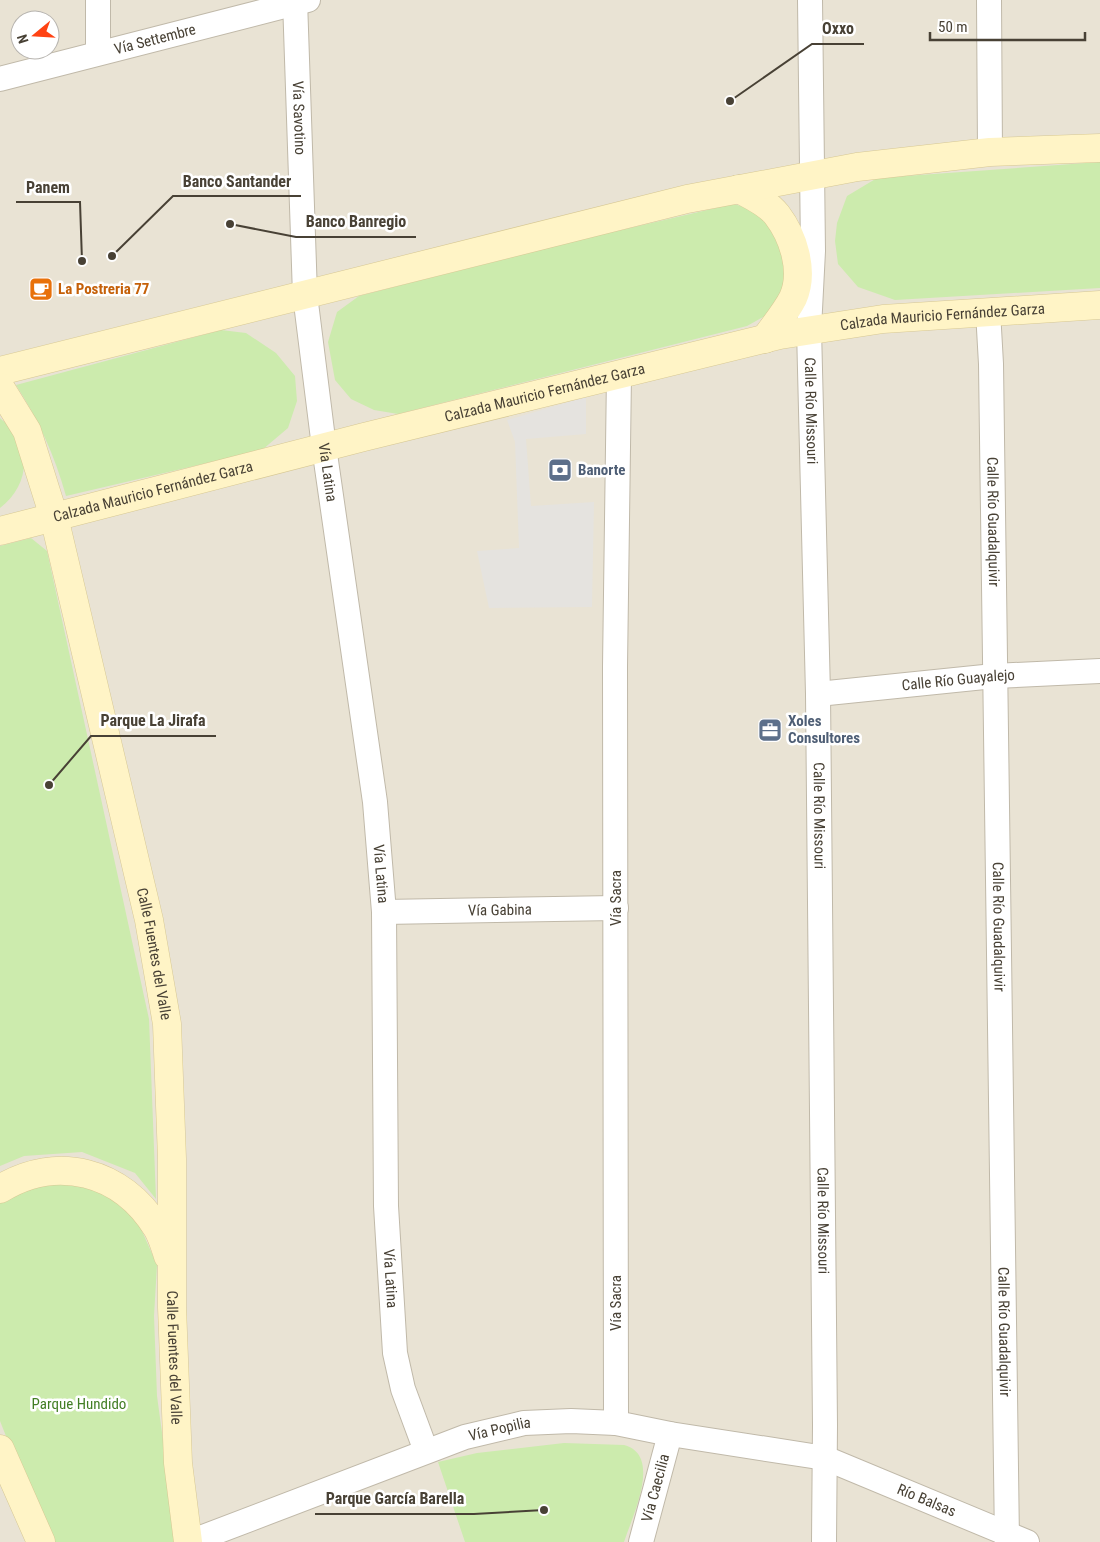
<svg xmlns="http://www.w3.org/2000/svg" width="1100" height="1542" font-family="'Roboto Condensed',sans-serif">
  <style>
    .residential { fill: #e9e3d4; fill-rule: evenodd }
    .green { fill: #ccebad }
    .parking { fill: #e5e3df }
    .lines { fill: none; stroke-linecap: round; stroke-linejoin: round }
    .street-casing { stroke: #c0b9a9; stroke-width: 26 }
    .secondary-casing { stroke: #d7c894; stroke-width: 29 }
    .street { stroke: #fff; stroke-width: 24 }
    .secondary { stroke: #fff4c6; stroke-width: 28 }
    .labels { text-anchor: middle; dominant-baseline: central; stroke-width: 5; stroke-linejoin: round; paint-order: stroke }
    .street-label { font-size: 15px; fill: #484135; stroke: #fff }
    .food-label { font-size: 15px; font-weight: bold; fill: #c56008; stroke: #fff; text-anchor: start }
    .service-label { font-size: 15px; font-weight: bold; fill: #4e5e75; stroke: #fff; text-anchor: start }
    .park-label { font-size: 15px; fill: #427e24; stroke: #fff }
    .leader { fill: none; stroke: #484135; stroke-width: 2 }
    .callout-dot { fill: #484135; stroke: #fff; stroke-width: 2 }
    .callout-label { font-size: 16px; text-anchor: middle; font-weight: bold; fill: #484135; stroke: #fff; stroke-width: 5; stroke-linejoin: round; paint-order: stroke }
  </style>
  <rect width="100%" height="100%" fill="#f4f1e7"/>
  <path class="residential" d="M 0,0 L 1100,0 L 1100,1542 L 0,1542 ZM 20,20 L 50,20 L 50,50 L 20,50 Z"/>
  <path class="green" d="M 1100,162 L 1100,288 L 895,300 L 858,287 L 838,264 L 835,241 L 837,223 L 847,196 L 877,178 Z
    M 733,204 L 765,212 L 793,263 L 774,311 L 747,326 L 398,414 L 374,410 L 351,399 L 335,380 L 328,342 L 337,312 L 359,296 L 531,251 Z
    M 221,330 L 246,333 L 276,353 L 295,376 L 297,401 L 288,428 L 262,450 L 66,496 C 55,456 38,419 16,385 Z
    M 0,418 C 5,423 14,428 17,434 C 31,461 24,490 0,508 Z
    M 31,538 L 47,551 L 149,1019 L 156,1199 L 135,1173 L 82,1152 L 24,1156 L 0,1166 L 0,546 Z
    M 56,1179 L 102,1190 L 138,1222 L 157,1265 L 154,1316 L 157,1396 L 177,1542 L 48,1542 L 0,1421 L 0,1196 Z
    M 564,1443 L 624,1445 C 663,1455 632,1517 624,1542 L 465,1542 L 438,1462 L 477,1453 Z"/>
  <path class="parking" d="M 586,397 L 586,434 L 526,439 L 531,506 L 594,502 L 592,607 L 489,608 L 477,551 L 519,548 L 515,442 L 507,420 Z"/>
  <g class="lines">
    <g class="street-casing">
      <g id="street">
        <path d="M 98,0 L 98,53"/>
        <path id="s1" d="M 295,0 L 305,295 L 324,447 L 375,802 L 384,912 L 386,1206 L 395,1353 L 403,1389 L 426,1451"/>
        <path id="s2" d="M 810,0 L 813,251 L 809,329 L 818,694 L 825,1425 L 824,1542"/>
        <path d="M 989,0 L 990,152"/>
        <path id="s3" d="M 0,79 L 308,0"/>
        <path id="s4" d="M 988,311 L 991,364 L 1007,1542"/>
        <path id="s5" d="M 818,694 L 994,676 L 1100,671"/>
        <path id="s6" d="M 384,912 L 616,908"/>
        <path d="M 616,1423 L 615,667 L 619,374"/>
        <path id="s7" d="M 190,1542 L 465,1437 L 524,1423 L 571,1421 L 616,1423 L 670,1434 L 825,1458 L 1027,1542"/>
        <path id="s8" d="M 641,1542 L 670,1434"/>
      </g>
    </g>
    <g class="secondary-casing">
      <g id="secondary">
        <path d="M 739,189 C 752,196 768,203 777,215 C 793,236 805,271 793,298 C 786,312 774,326 765,339"/>
        <path d="M 0,371 L 687,199 L 857,167 L 990,152 L 1100,148"/>
        <path id="s9" d="M 0,387 L 27,431 L 54,517 L 149,920 L 167,1024 L 172,1159 L 172,1307 L 178,1463 L 188,1542"/>
        <path id="s10" d="M 0,531 L 364,437 L 780,335 L 883,319 L 1100,305"/>
        <path d="M 0,1189 C 57,1154 122,1171 157,1228 C 162,1236 165,1247 168,1256"/>
        <path d="M 0,1449 L 41,1542"/>
      </g>
    </g>
    <use href="#street" class="street"/>
    <use href="#secondary" class="secondary"/>
  </g>
  <defs>
    <g id="cafe-square" transform="scale(1.25)"><rect x="-9" y="-9" width="18" height="18" rx="4" fill="#e8710a" stroke="#fff"/><path d="M-5.5-4.5H6V0H3Q3 3.5 0 3.5H-2.5Q-5.5 3.5-5.5 0ZM3-3.2v2h1.7v-2ZM-6 4.5H4V6H-6Z" fill="#fff"/></g>
    <g id="bank-square" transform="scale(1.25)"><rect x="-9" y="-9" width="18" height="18" rx="4" fill="#5c6f8a" stroke="#fff"/><path d="M-6-4H6V4H-6ZM0-2.3a2.3 2.3 0 1 0 0 4.6a2.3 2.3 0 1 0 0-4.6Z" fill="#fff"/></g>
    <g id="office-square" transform="scale(1.25)"><rect x="-9" y="-9" width="18" height="18" rx="4" fill="#5c6f8a" stroke="#fff"/><path d="M-6-3h4V-5.5h4V-3h4V5H-6ZM-1-4.5V-3h2v-1.5ZM-6 0V1H6V0Z" fill="#fff"/></g>
  </defs>
  <g fill-rule="evenodd">
    <use href="#cafe-square" x="41" y="289"/>
    <use href="#bank-square" x="560" y="470"/>
    <use href="#office-square" x="770" y="730"/>
  </g>
  <g class="labels">
    <g class="street-label">
      <text stroke="none"><textPath href="#s3" startOffset="160">Vía Settembre</textPath></text>
      <text stroke="none"><textPath href="#s1" startOffset="118">Vía Savotino</textPath></text>
      <text stroke="none"><textPath href="#s10" startOffset="968">Calzada Mauricio Fernández Garza</textPath></text>
      <text stroke="none"><textPath href="#s10" startOffset="562">Calzada Mauricio Fernández Garza</textPath></text>
      <text stroke="none"><textPath href="#s2" startOffset="411">Calle Río Missouri</textPath></text>
      <text stroke="none"><textPath href="#s1" startOffset="474">Vía Latina</textPath></text>
      <text stroke="none"><textPath href="#s10" startOffset="158">Calzada Mauricio Fernández Garza</textPath></text>
      <text stroke="none"><textPath href="#s4" startOffset="211">Calle Río Guadalquivir</textPath></text>
      <text stroke="none"><textPath href="#s5" startOffset="141">Calle Río Guayalejo</textPath></text>
      <text stroke="none"><textPath href="#s2" startOffset="816">Calle Río Missouri</textPath></text>
      <text stroke="none"><textPath href="#s1" startOffset="879">Vía Latina</textPath></text>
      <text transform="translate(616 898) rotate(-90)">Vía Sacra</text>
      <text stroke="none"><textPath href="#s6" startOffset="116">Vía Gabina</textPath></text>
      <text stroke="none"><textPath href="#s4" startOffset="616">Calle Río Guadalquivir</textPath></text>
      <text stroke="none"><textPath href="#s9" startOffset="590">Calle Fuentes del Valle</textPath></text>
      <text stroke="none"><textPath href="#s2" startOffset="1221">Calle Río Missouri</textPath></text>
      <text stroke="none"><textPath href="#s1" startOffset="1284">Vía Latina</textPath></text>
      <text transform="translate(616 1303) rotate(-90)">Vía Sacra</text>
      <text stroke="none"><textPath href="#s4" startOffset="1021">Calle Río Guadalquivir</textPath></text>
      <text stroke="none"><textPath href="#s9" startOffset="995">Calle Fuentes del Valle</textPath></text>
      <text stroke="none"><textPath href="#s7" startOffset="330">Vía Popilia</textPath></text>
      <text stroke="none"><textPath href="#s8" startOffset="56">Vía Caecilia</textPath></text>
      <text stroke="none"><textPath href="#s7" startOffset="769">Río Balsas</textPath></text>
    </g>
    <g class="food-label">
      <text x="58" y="289">La Postreria 77</text>
    </g>
    <g class="service-label">
      <text x="578" y="470">Banorte</text>
      <text x="788" y="721">Xoles<tspan x="788" dy="17">Consultores</tspan></text>
    </g>
    <g class="park-label">
      <text x="79" y="1404">Parque Hundido</text>
    </g>
  </g>
  <path class="leader" d="M730 101L812 44H864M112 256L173 196H301M82 261L80 202H16M230 224L296 237H416M49 785L91 736H216M544 1510L474 1514H315"/>
  <g class="callout-dot">
    <circle cx="730" cy="101" r="5"/>
    <circle cx="112" cy="256" r="5"/>
    <circle cx="82" cy="261" r="5"/>
    <circle cx="230" cy="224" r="5"/>
    <circle cx="49" cy="785" r="5"/>
    <circle cx="544" cy="1510" r="5"/>
  </g>
  <g class="callout-label">
    <text x="838" y="34">Oxxo</text>
    <text x="237" y="187">Banco Santander</text>
    <text x="48" y="193">Panem</text>
    <text x="356" y="227">Banco Banregio</text>
    <text x="153" y="726">Parque La Jirafa</text>
    <text x="395" y="1504">Parque García Barella</text>
  </g>
  <g transform="translate(35 35) rotate(252)"><circle r="24" fill="#ffffff" stroke="#b6b3ae"/>
  <path d="M0-4L9 19L0 12L-9 19Z" fill="#ff4313"/>
  <text y="-8" font-size="14" font-weight="bold" text-anchor="middle" fill="#484135">N</text>
  </g>
  <path d="M930 32v8h155v-8" fill="none" stroke="#484135" stroke-width="2.5"/>
  <text x="938" y="32" font-size="15" fill="#484135" stroke="#ffffff" stroke-width="4" paint-order="stroke">50 m</text>
</svg>
